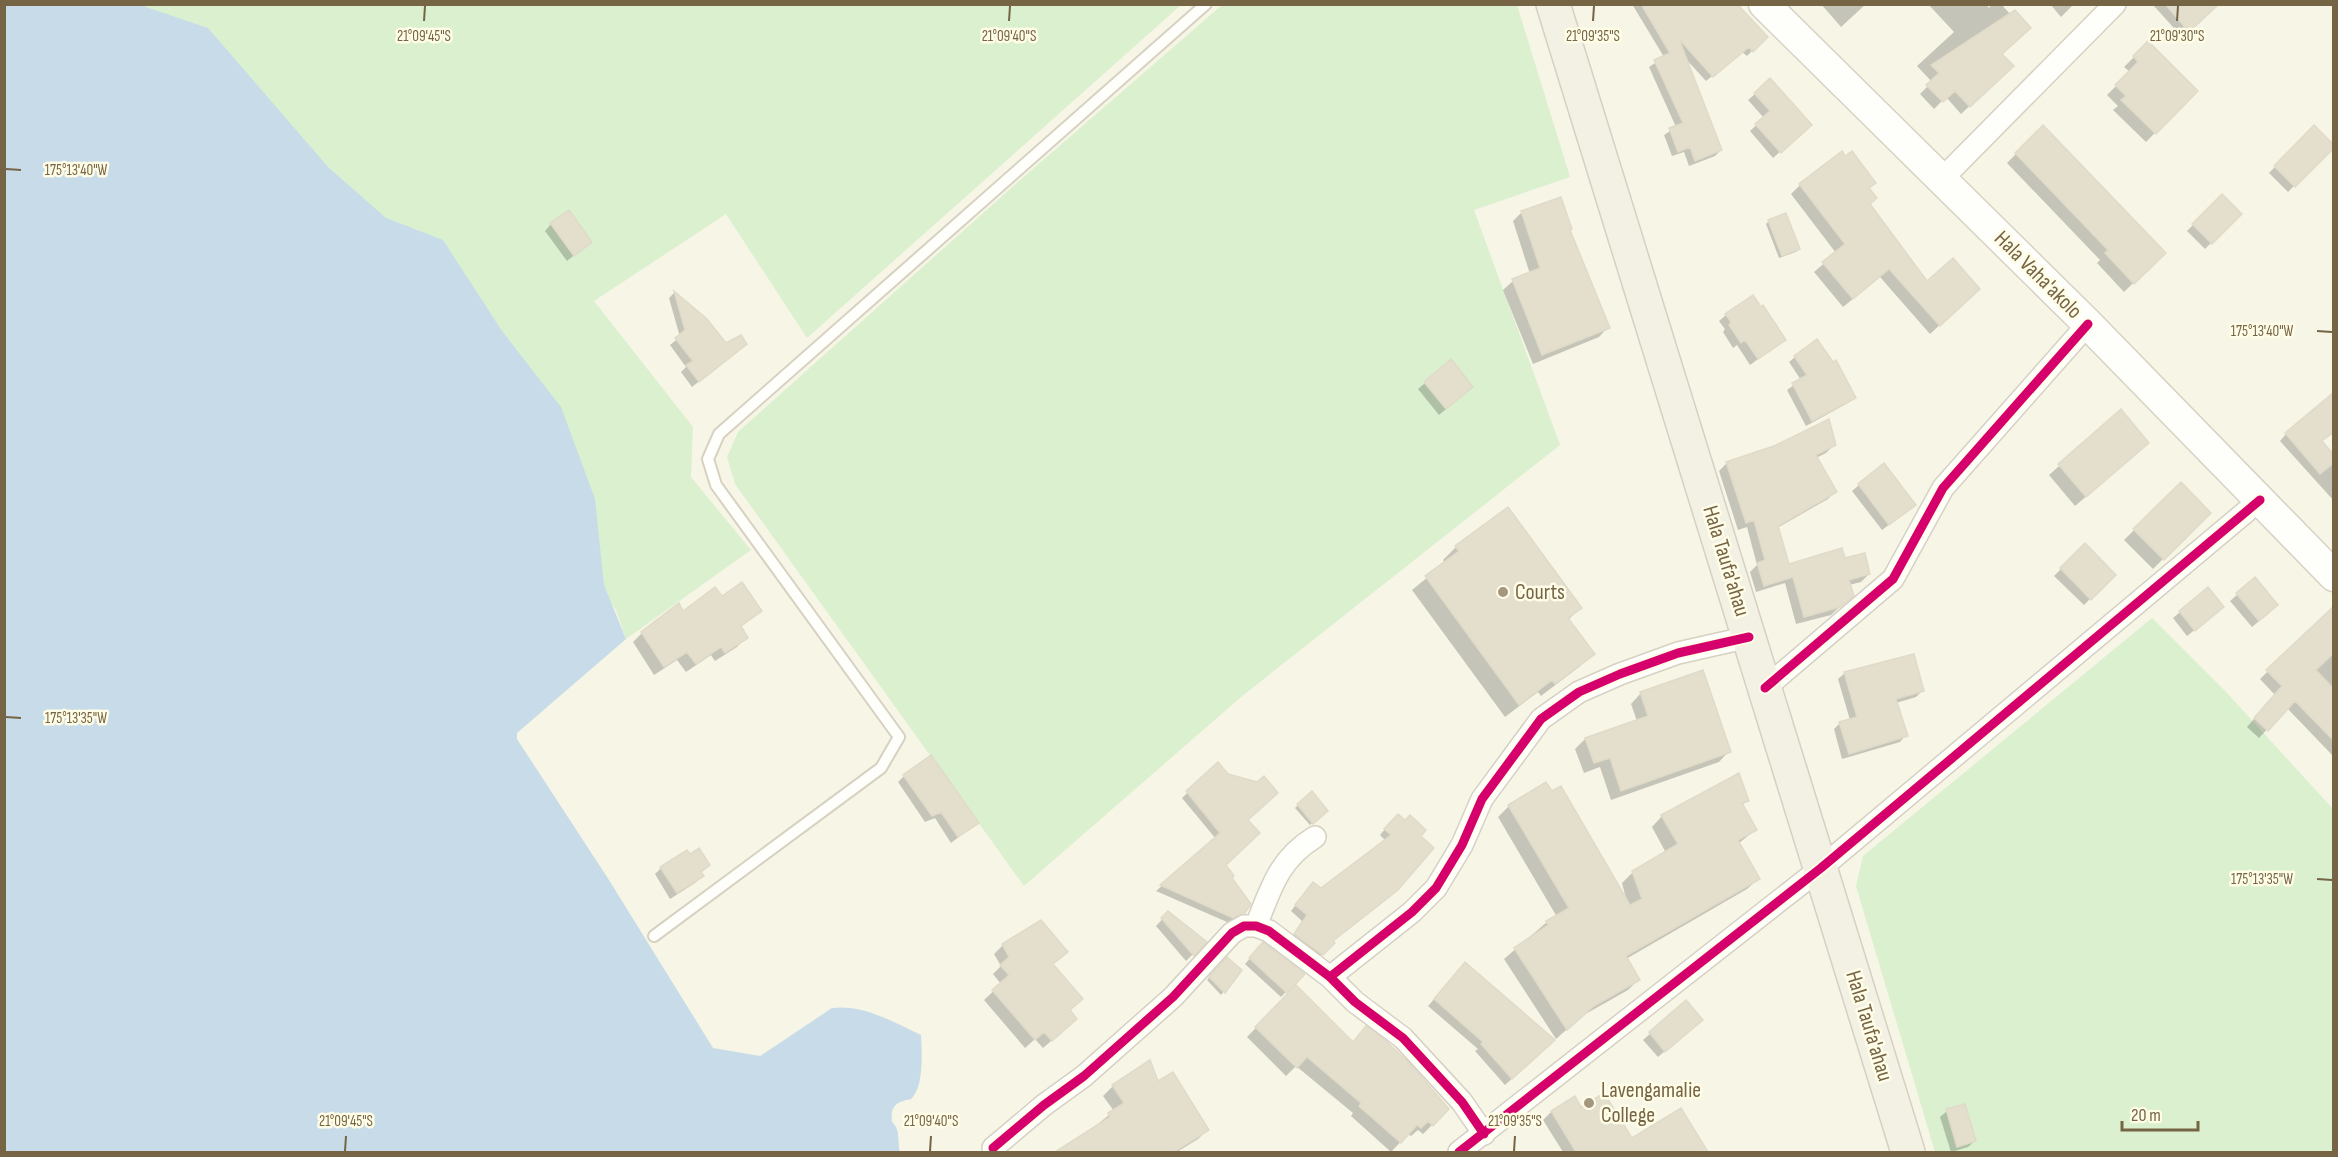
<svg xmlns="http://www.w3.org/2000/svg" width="2338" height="1157" font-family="'Sofia Sans Condensed',sans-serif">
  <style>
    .green { fill: #daf0cf }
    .water { fill: #c7dce8 }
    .shadow { fill: #0003 }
    .building { fill: #e4decd; stroke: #e0dac8; stroke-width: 1.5 }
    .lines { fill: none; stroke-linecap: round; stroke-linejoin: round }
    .service-casing { stroke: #d6d1c1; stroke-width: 14 }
    .minor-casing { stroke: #d6d1c1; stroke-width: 24 }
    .secondary-casing { stroke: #d7d2c3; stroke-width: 33 }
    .primary-casing { stroke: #d6d0c3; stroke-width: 36 }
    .service { stroke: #fefefb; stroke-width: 10 }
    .minor { stroke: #fefefb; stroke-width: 21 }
    .secondary { stroke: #fefefb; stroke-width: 30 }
    .primary { stroke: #f2f1e3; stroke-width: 33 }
    .cycleway-casing { stroke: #fffde7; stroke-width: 13 }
    .cycleway { stroke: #d6006c; stroke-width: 9 }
    .ticks { fill: none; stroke: #766545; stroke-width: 2 }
    .poi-dot { fill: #a3977d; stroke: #fffde7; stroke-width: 2 }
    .labels { text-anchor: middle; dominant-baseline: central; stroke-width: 5; stroke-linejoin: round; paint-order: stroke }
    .street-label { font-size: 22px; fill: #766545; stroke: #fffde7 }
    .poi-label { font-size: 22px; fill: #766545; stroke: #fffde7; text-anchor: start }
    .ticks-label { font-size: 15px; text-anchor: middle; fill: #766545; stroke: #fffde7; stroke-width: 5; stroke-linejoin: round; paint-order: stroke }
  </style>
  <rect width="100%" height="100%" fill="#f7f5e6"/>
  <path class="green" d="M 135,5 L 1181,5 L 807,338 L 726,214 L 594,301 L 693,427 L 691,477 L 751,550 L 626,639 L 616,610 L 208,28 Z
    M 1222,5 L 1517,5 L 1570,177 L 1474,210 L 1560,445 L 1241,697 L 1024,886 L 735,484 L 727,457 L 738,432 L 1019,181 Z
    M 2152,618 L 2226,692 L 2333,809 L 2333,1152 L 1935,1152 L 1856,886 L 1863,856 Z"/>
  <path class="water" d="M 5,4 L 140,5 L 208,28 L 328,167 L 386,218 L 443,240 L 502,331 L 561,407 L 595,499 L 604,585 L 626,639 L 517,733 L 517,739 L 609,880 L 713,1048 L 760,1056 L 832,1008 C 864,1004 893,1022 921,1035 C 922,1051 924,1088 911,1099 C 897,1102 890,1105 892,1122 C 901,1130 897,1141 900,1152 L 5,1152 Z"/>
  <path class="shadow" d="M 1632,4 L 1688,4 L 1766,37 L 1747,56 L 1742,52 L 1706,81 L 1685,58 L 1721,150 L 1715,156 L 1689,166 L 1684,152 L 1672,156 L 1664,135 L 1676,127 L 1649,67 L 1664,57 Z
    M 1821,4 L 1866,4 L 1841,27 Z
    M 1928,4 L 1986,4 L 1989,8 L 1992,4 L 2001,4 L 2011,15 L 2000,54 L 2004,74 L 1961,114 L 1946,97 L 1934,109 L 1920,94 L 1932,82 L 1917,66 L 1954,32 Z
    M 2050,4 L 2074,4 L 2061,17 Z
    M 2155,4 L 2200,4 L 2208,13 L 2182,37 L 2154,6 Z
    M 2148,43 L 2196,91 L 2146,142 L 2113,110 L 2118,106 L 2107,95 L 2130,72 L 2124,67 Z
    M 1755,94 L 1803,131 L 1773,158 L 1750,131 L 1764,118 L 1748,100 Z
    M 2043,127 L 2164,253 L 2124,292 L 2097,263 L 2100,260 L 2007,163 Z
    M 2314,127 L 2333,146 L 2288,192 L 2269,173 Z
    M 1800,185 L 1869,205 L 1927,283 L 1969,298 L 1930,334 L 1880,277 L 1843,307 L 1814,272 L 1836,253 L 1791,194 Z
    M 2222,196 L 2240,214 L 2205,249 L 2187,231 Z
    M 1522,212 L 1569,230 L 1608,327 L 1599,337 L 1533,364 L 1503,290 L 1513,281 L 1530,274 L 1513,221 Z
    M 1769,221 L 1798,249 L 1796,252 L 1779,258 L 1766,224 Z
    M 551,224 L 583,248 L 567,261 L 545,231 Z
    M 674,293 L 706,320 L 725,345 L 739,350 L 692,387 L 681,372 L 686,367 L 670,345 L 680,337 L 669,298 Z
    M 1726,315 L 1784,340 L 1750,365 L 1737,345 L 1733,348 L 1723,332 L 1725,329 L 1719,321 Z
    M 1795,357 L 1854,397 L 1848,403 L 1806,426 L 1787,390 L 1801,380 L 1789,362 Z
    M 1451,361 L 1465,393 L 1439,415 L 1418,389 Z
    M 2121,411 L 2137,453 L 2075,506 L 2049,475 Z
    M 2286,434 L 2320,442 L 2334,458 L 2334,501 L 2280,441 Z
    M 1834,445 L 1826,453 L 1816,458 L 1836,491 L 1828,499 L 1777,528 L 1788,566 L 1869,574 L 1861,582 L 1849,585 L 1844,603 L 1831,615 L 1796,624 L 1785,583 L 1756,592 L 1750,572 L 1757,565 L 1747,527 L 1738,530 L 1719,471 L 1727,463 Z
    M 2181,484 L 2209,513 L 2153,569 L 2124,540 Z
    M 1859,485 L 1907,511 L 1882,530 L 1852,491 Z
    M 2085,545 L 2114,575 L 2084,605 L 2054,576 Z
    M 1456,547 L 1580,608 L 1568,620 L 1593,654 L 1579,667 L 1541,696 L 1538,692 L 1505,717 L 1412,590 L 1445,563 L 1443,560 Z
    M 2255,579 L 2270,612 L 2252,627 L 2230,601 Z
    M 722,598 L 760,610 L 740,627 L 746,637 L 737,647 L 715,661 L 711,655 L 686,672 L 677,660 L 654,675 L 633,642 L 642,633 L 683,613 Z
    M 2180,612 L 2216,613 L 2187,636 L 2173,618 Z
    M 2325,616 L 2334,625 L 2334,757 L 2287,708 L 2259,738 L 2247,727 L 2275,695 L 2260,679 Z
    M 1845,673 L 1922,691 L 1916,697 L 1896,703 L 1906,735 L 1900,742 L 1842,759 L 1834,729 L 1840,723 L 1850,720 L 1838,679 Z
    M 1641,693 L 1729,751 L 1719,762 L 1611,800 L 1600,767 L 1584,773 L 1575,749 L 1585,739 L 1637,721 L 1631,704 Z
    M 1218,764 L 1246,821 L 1224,865 L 1244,912 L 1238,918 L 1227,922 L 1156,891 L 1216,839 L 1182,798 Z
    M 904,776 L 977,823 L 951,843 L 935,818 L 925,822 L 898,782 Z
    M 1545,784 L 1627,902 L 1622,883 L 1633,872 L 1666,853 L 1652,827 L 1662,816 L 1747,801 L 1741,806 L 1755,830 L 1738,844 L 1758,879 L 1747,889 L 1626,959 L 1638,980 L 1628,990 L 1582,1016 L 1556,1039 L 1504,959 L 1547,922 L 1557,917 L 1498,817 L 1509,806 Z
    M 1311,793 L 1326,811 L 1310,825 L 1295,808 Z
    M 1392,821 L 1405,822 L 1332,943 L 1316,960 L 1290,940 L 1302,921 L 1291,911 L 1308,889 L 1321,890 L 1386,841 L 1380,835 Z
    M 689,856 L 708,865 L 700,873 L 702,876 L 695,883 L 670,899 L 655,874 L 661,868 Z
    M 1168,913 L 1205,942 L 1186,961 L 1156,926 Z
    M 1263,944 L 1303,974 L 1281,997 L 1245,964 Z
    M 1003,945 L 1052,965 L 1069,1011 L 1067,1027 L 1043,1048 L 1035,1039 L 1025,1048 L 984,1000 L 1001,984 L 993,974 L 1001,966 L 994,954 Z
    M 1227,959 L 1240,970 L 1221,995 L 1207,980 Z
    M 1459,971 L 1547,1047 L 1505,1085 L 1475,1051 L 1478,1049 L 1428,1006 Z
    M 1296,987 L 1432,1125 L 1423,1134 L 1418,1130 L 1411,1136 L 1408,1134 L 1391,1152 L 1351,1116 L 1353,1113 L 1296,1066 L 1286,1076 L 1247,1037 Z
    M 1686,1002 L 1694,1026 L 1658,1057 L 1643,1040 Z
    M 1157,1084 L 1207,1130 L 1198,1139 L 1177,1152 L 1063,1152 L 1114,1111 L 1103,1096 L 1113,1086 Z
    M 1575,1098 L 1581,1109 L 1631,1140 L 1681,1110 L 1706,1152 L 1563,1152 L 1543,1120 L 1551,1112 Z
    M 1947,1111 L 1975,1141 L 1968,1147 L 1951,1152 L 1940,1117 Z"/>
  <path class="building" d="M 1641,4 L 1737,4 L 1768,37 L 1753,52 L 1749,47 L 1713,77 L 1679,39 L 1722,150 L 1695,161 L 1690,147 L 1678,152 L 1669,128 L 1683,123 L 1654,60 L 1670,53 Z
    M 2165,4 L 2219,4 L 2189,32 Z
    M 2015,10 L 2031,28 L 2002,54 L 2014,66 L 1970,107 L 1955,91 L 1943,102 L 1926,85 L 1939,73 L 1931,65 Z
    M 2148,41 L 2198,91 L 2156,134 L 2121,100 L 2126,96 L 2115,85 L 2138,62 L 2133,56 Z
    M 1770,78 L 1812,125 L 1781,153 L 1755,124 L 1770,111 L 1754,93 Z
    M 2043,125 L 2166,253 L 2134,284 L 2105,253 L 2108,250 L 2015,153 Z
    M 2314,125 L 2334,145 L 2334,148 L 2295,187 L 2274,166 Z
    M 1842,151 L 1845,156 L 1852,151 L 1876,183 L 1869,188 L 1877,198 L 1870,204 L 1927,281 L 1953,258 L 1980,289 L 1940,326 L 1889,269 L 1853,299 L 1822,262 L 1845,244 L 1799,184 Z
    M 2222,194 L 2242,214 L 2212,244 L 2192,224 Z
    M 1561,197 L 1572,229 L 1570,230 L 1610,328 L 1542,355 L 1512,279 L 1540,268 L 1521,211 Z
    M 569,210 L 592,242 L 574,256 L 550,223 Z
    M 1786,213 L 1800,249 L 1782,256 L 1768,220 Z
    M 674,291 L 707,319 L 726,343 L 741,335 L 747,344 L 699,382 L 686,365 L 693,361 L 675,338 L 685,330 Z
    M 1753,295 L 1761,307 L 1763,305 L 1786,340 L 1758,359 L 1745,340 L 1741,343 L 1729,325 L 1731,322 L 1725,314 Z
    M 1817,339 L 1833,362 L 1836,360 L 1856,398 L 1812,421 L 1792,383 L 1807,375 L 1794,356 Z
    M 1451,359 L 1473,387 L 1446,409 L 1424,382 Z
    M 2334,392 L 2334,432 L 2322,441 L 2334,455 L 2334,463 L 2320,474 L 2285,433 Z
    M 2121,409 L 2149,443 L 2086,497 L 2058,464 Z
    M 1829,419 L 1836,445 L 1816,455 L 1837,492 L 1778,526 L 1789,564 L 1842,548 L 1845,558 L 1865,553 L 1870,574 L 1849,580 L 1854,596 L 1840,607 L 1804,617 L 1793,577 L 1764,586 L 1757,563 L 1765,560 L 1754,520 L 1746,523 L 1726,462 L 1774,446 Z
    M 1884,463 L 1916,505 L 1889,525 L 1858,484 Z
    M 2181,482 L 2211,513 L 2164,560 L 2133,529 Z
    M 1508,507 L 1582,608 L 1568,618 L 1595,654 L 1555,684 L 1552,680 L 1519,705 L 1425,576 L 1459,551 L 1455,546 Z
    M 2085,543 L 2116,575 L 2091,600 L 2060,568 Z
    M 2255,577 L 2278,605 L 2259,621 L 2236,593 Z
    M 742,582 L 762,611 L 741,626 L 748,638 L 725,653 L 721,647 L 696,664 L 687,652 L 664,667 L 641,632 L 679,603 L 683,611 L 715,587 L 722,596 Z
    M 2208,587 L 2224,607 L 2195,631 L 2179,611 Z
    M 2334,606 L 2334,653 L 2316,670 L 2334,689 L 2334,741 L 2295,701 L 2268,731 L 2254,718 L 2282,686 L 2266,670 Z
    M 1914,654 L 1924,691 L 1896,699 L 1908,736 L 1849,754 L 1839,722 L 1857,717 L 1844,672 Z
    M 1703,670 L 1731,752 L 1621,791 L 1610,758 L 1594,763 L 1585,738 L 1648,716 L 1640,692 Z
    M 931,755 L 979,823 L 958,837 L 941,812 L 932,816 L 903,775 Z
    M 1218,762 L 1228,774 L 1257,782 L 1264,776 L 1278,793 L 1248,820 L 1260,833 L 1226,865 L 1234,876 L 1232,878 L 1251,904 L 1245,913 L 1233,918 L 1160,885 L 1220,833 L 1186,791 Z
    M 1739,773 L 1749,801 L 1742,803 L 1757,830 L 1738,840 L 1760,879 L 1626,956 L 1640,980 L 1594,1006 L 1567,1030 L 1514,948 L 1548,925 L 1546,921 L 1569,908 L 1508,805 L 1546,782 L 1552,791 L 1561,786 L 1630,905 L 1642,899 L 1632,871 L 1678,844 L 1661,815 Z
    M 1312,791 L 1328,811 L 1313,824 L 1297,804 Z
    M 1398,814 L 1405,820 L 1410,815 L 1426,830 L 1421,836 L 1434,848 L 1398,890 L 1333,941 L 1335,943 L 1323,955 L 1294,934 L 1307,915 L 1295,905 L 1313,882 L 1321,888 L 1391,835 L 1384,829 Z
    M 699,848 L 710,865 L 701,872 L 704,876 L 677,893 L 660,867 L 687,850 L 690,854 Z
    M 1168,911 L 1207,942 L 1194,956 L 1161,918 Z
    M 1041,920 L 1068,952 L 1053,964 L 1083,999 L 1070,1010 L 1077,1019 L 1052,1041 L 1044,1032 L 1035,1040 L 992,990 L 1009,975 L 1000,965 L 1009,957 L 1002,944 Z
    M 1263,942 L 1305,974 L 1287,993 L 1249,958 Z
    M 1227,957 L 1242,970 L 1225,993 L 1209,977 Z
    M 1465,962 L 1555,1040 L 1512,1079 L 1481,1044 L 1483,1042 L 1434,999 Z
    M 1296,985 L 1353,1042 L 1366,1026 L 1386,1041 L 1409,1063 L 1449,1109 L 1433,1126 L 1428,1121 L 1421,1128 L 1417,1125 L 1401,1143 L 1359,1106 L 1361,1103 L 1307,1057 L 1297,1068 L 1255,1027 Z
    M 1686,1000 L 1703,1020 L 1665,1052 L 1649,1032 Z
    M 1150,1060 L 1158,1081 L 1173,1072 L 1209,1130 L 1174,1152 L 1055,1152 L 1110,1117 L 1108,1113 L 1124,1103 L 1112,1085 Z
    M 1604,1093 L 1632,1138 L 1681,1108 L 1708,1152 L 1576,1152 L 1551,1111 L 1575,1096 L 1581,1107 Z
    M 1965,1104 L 1976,1141 L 1957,1147 L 1946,1109 Z"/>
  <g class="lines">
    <g class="service-casing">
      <path id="service" d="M 654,936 L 881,768 L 899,737 L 716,485 L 708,459 L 719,434 L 1206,4"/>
    </g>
    <g class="minor-casing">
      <path id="minor" d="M 1941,180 L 2115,4
        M 1765,688 L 1893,579 L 1943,488 L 2088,324
        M 1256,926 C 1271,888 1279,859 1315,837
        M 1330,977 L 1412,912 L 1436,888 L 1462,845 L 1482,799 L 1541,719 L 1579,692 L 1620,674 L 1678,653 L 1749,637
        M 993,1148 L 1044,1105 L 1084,1076 L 1173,997 L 1232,933 L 1244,926 L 1256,926 L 1269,931 L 1330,977 L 1355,1002 L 1403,1038 L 1462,1102 L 1484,1134
        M 1459,1152 L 1821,868 L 2260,500"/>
    </g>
    <g class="secondary-casing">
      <path id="secondary" d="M 1764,4 L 2088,324 L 2334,576"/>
    </g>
    <g class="primary-casing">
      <path id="primary" d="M 1553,4 L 1908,1152"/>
    </g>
    <use href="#service" class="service"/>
    <use href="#minor" class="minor"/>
    <use href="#secondary" class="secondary"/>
    <use href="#primary" class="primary"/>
    <g class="cycleway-casing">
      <path id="cycleway" d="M 1765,688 L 1893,579 L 1943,488 L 2088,324
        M 1330,977 L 1412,912 L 1436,888 L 1462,845 L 1482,799 L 1541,719 L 1579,692 L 1620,674 L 1678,653 L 1749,637
        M 993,1148 L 1044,1105 L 1084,1076 L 1173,997 L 1232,933 L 1244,926 L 1256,926 L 1269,931 L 1330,977 L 1355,1002 L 1403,1038 L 1462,1102 L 1484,1134
        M 1459,1152 L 1821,868 L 2260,500"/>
    </g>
    <use href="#cycleway" class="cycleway"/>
  </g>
  <path class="ticks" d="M 424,21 L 425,6M 1009,21 L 1010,6M 1593,21 L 1594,6M 2177,21 L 2178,6M 6,169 L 21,170M 2317,331 L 2332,332M 6,717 L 21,718M 2317,879 L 2332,880M 345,1151 L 346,1136M 930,1151 L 931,1136M 1514,1151 L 1515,1136"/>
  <g class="poi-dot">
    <circle cx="1503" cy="592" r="6"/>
    <circle cx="1589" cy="1103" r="6"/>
  </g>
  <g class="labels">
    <g class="street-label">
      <text transform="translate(2038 275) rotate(45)">Hala Vaha'akolo</text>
      <text transform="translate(1726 561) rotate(73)">Hala Taufa'ahau</text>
      <text transform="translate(1869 1026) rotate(73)">Hala Taufa'ahau</text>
    </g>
    <g class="poi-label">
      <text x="1515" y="592">Courts</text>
      <text x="1601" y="1090">Lavengamalie<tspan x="1601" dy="25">College</tspan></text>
    </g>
  </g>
  <g class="ticks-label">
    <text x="424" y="41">21°09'45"S</text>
    <text x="1009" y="41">21°09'40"S</text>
    <text x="1593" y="41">21°09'35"S</text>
    <text x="2177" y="41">21°09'30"S</text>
    <text x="76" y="175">175°13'40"W</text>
    <text x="2262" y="336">175°13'40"W</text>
    <text x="76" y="723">175°13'35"W</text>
    <text x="2262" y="884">175°13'35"W</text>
    <text x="346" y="1126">21°09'45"S</text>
    <text x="931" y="1126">21°09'40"S</text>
    <text x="1515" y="1126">21°09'35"S</text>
  </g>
  <rect width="2338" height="1157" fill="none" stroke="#766545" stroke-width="12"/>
  <path d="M2122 1121v9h76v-9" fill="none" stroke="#766545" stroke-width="3"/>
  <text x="2131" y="1121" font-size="18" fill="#766545" stroke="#fffde7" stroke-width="4.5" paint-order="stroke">20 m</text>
</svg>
